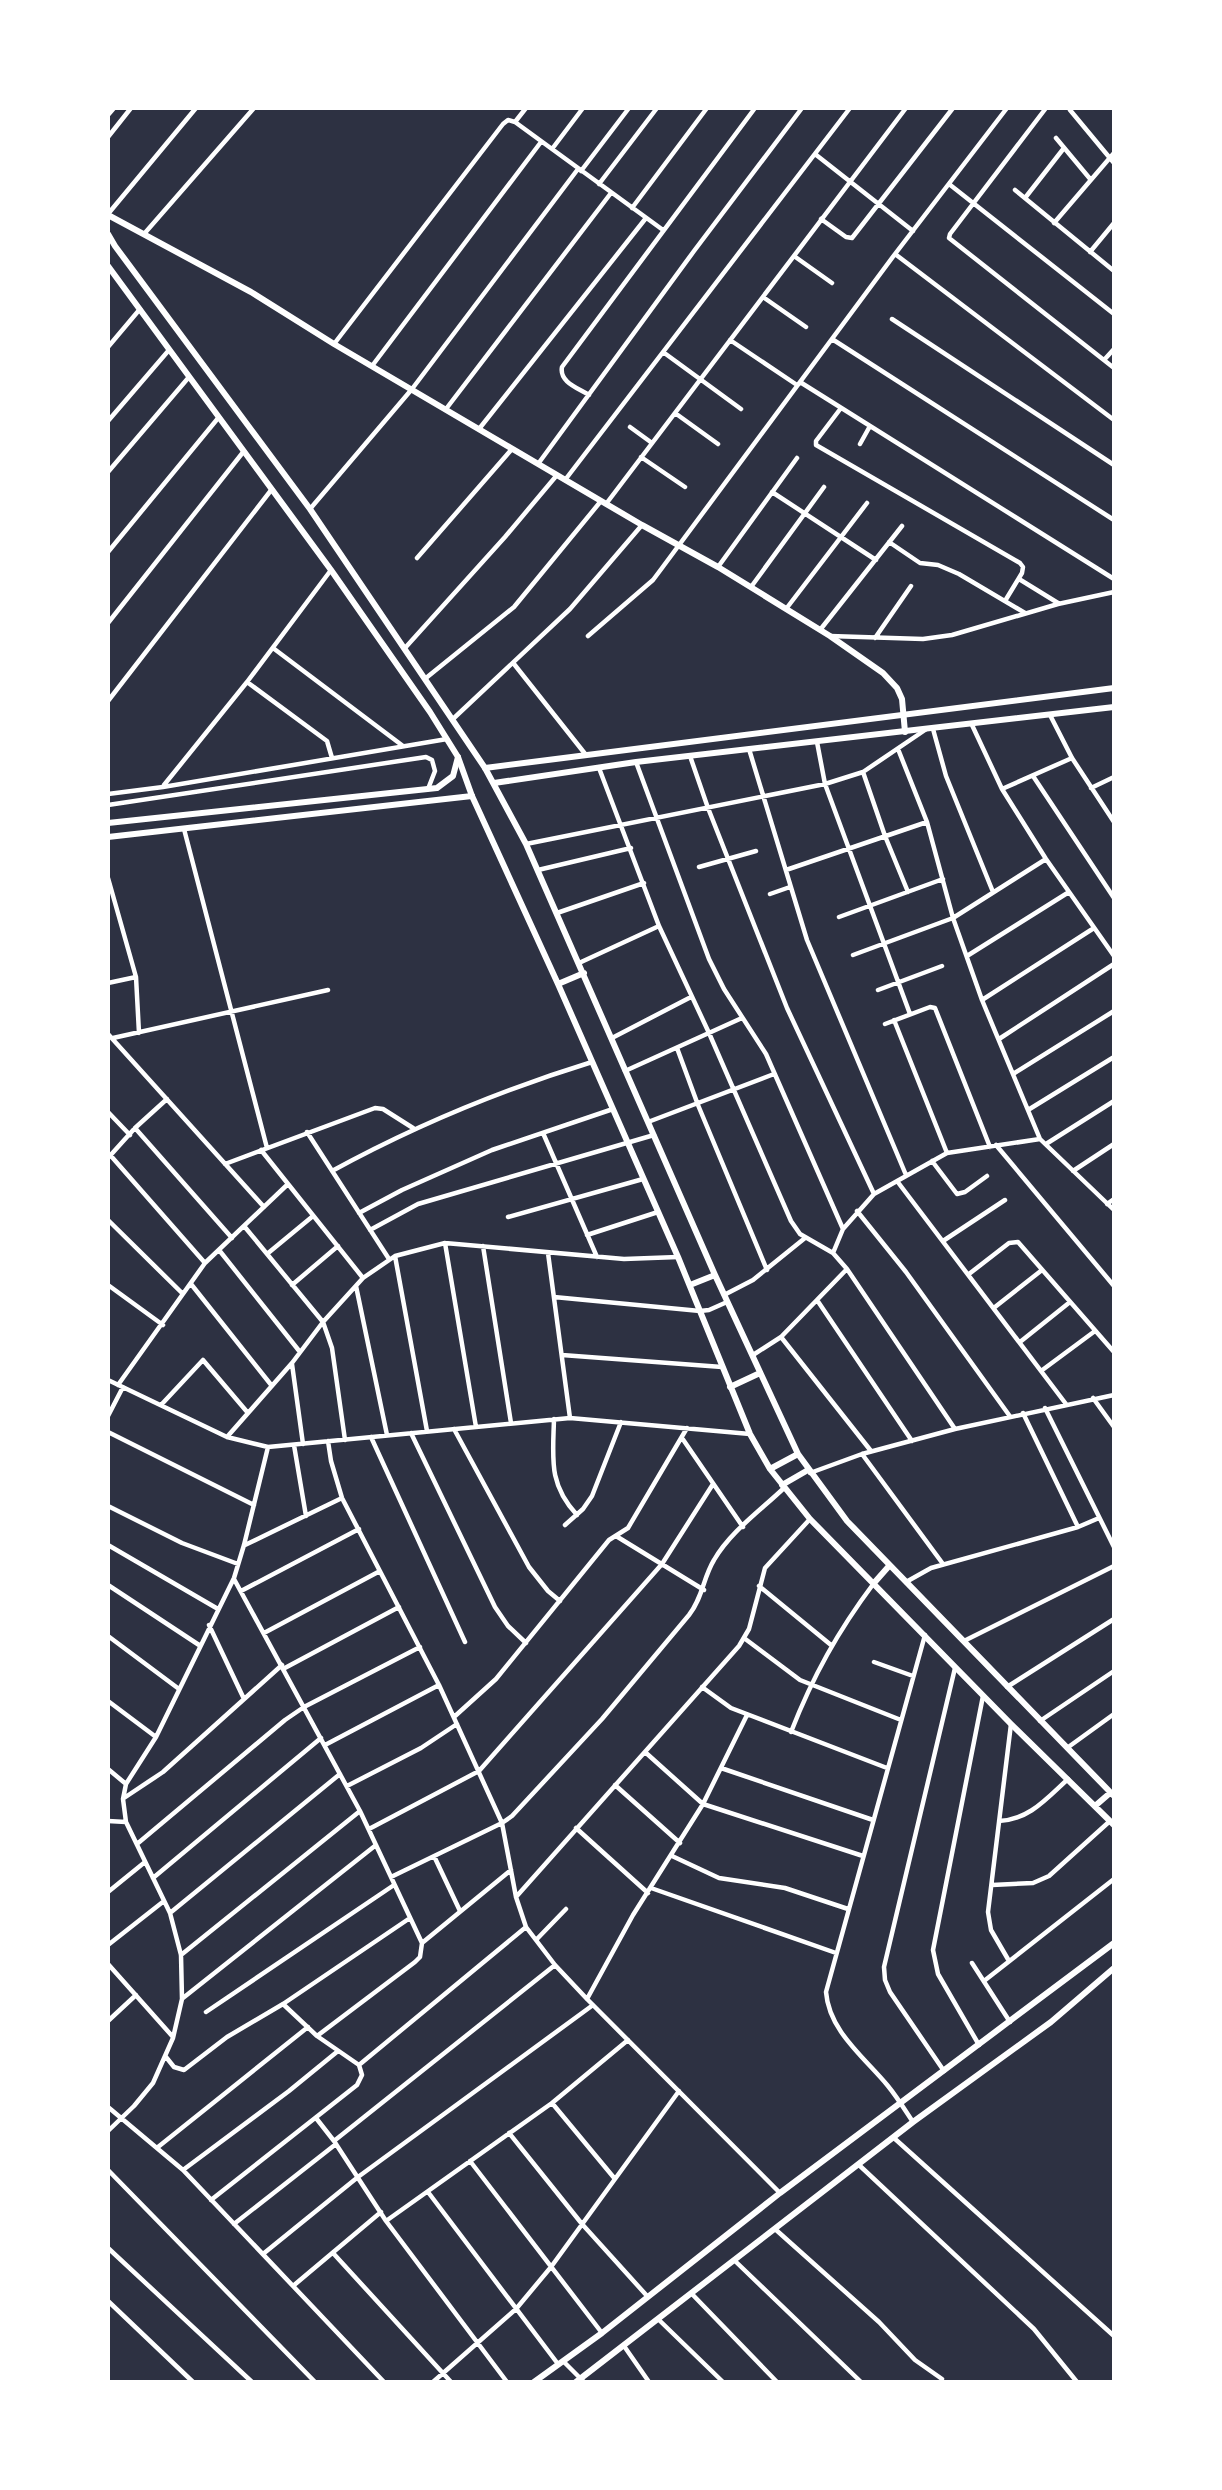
<svg xmlns="http://www.w3.org/2000/svg" width="1222" height="2490" font-family="Barlow,sans-serif">
  <style>
    .lines { fill: none; stroke-linecap: round; stroke-linejoin: round }
    .minor { stroke: #fff; stroke-width: 4.5 }
    .tertiary { stroke: #fff; stroke-width: 6 }
    .secondary { stroke: #fff; stroke-width: 6 }
  </style>
  <rect width="100%" height="100%" fill="#2d3142"/>
  <g class="lines">
    <path class="minor" d="M 1046,108 L 950,234 L 949,238 L 1114,368
      M 1070,110 L 1114,163
      M 108,115 L 114,108
      M 515,122 L 663,230
      M 108,137 L 131,108
      M 1056,138 L 1091,180
      M 552,149 L 583,108
      M 815,154 L 913,231
      M 581,171 L 629,108
      M 599,184 L 657,108
      M 949,184 L 1114,314
      M 1015,190 L 1114,271
      M 1025,198 L 1064,148
      M 632,208 L 707,108
      M 108,214 L 196,108
      M 821,219 L 846,237 L 852,238 L 953,108
      M 1054,223 L 1114,153
      M 144,234 L 254,108
      M 1090,252 L 1114,223
      M 895,254 L 1114,420
      M 794,256 L 832,283
      M 763,297 L 806,327
      M 892,319 L 1114,465
      M 832,339 L 1114,520
      M 730,340 L 797,385
      M 334,344 L 503,124 L 508,120 L 515,122 L 526,108
      M 108,347 L 140,309
      M 663,352 L 741,409
      M 1104,360 L 1114,349
      M 372,366 L 541,142
      M 800,382 L 1114,579
      M 589,395 C 578,388 559,382 562,367 L 755,108
      M 841,408 L 816,441 L 816,445 L 1020,563 L 1023,567 L 1022,573 L 1005,601
      M 446,409 L 611,193
      M 675,413 L 718,444
      M 108,421 L 169,350
      M 630,427 L 652,443
      M 479,429 L 646,218
      M 860,444 L 870,426
      M 641,457 L 685,487
      M 538,464 L 694,251 L 802,108
      M 108,472 L 189,377
      M 565,480 L 850,108
      M 772,492 L 876,560
      M 606,504 L 906,108
      M 310,509 L 412,389 L 578,169
      M 889,542 L 920,563 L 938,565 L 959,574 L 1025,613
      M 108,552 L 219,417
      M 417,558 L 512,449
      M 718,567 L 797,458
      M 1019,579 L 1058,603
      M 751,587 L 824,487
      M 786,609 L 867,503
      M 108,623 L 244,451
      M 820,630 L 902,526
      M 588,636 L 653,580 L 662,568 L 895,254 L 1007,108
      M 830,636 L 923,639 L 952,635 L 1058,604 L 1114,592
      M 875,638 L 911,586
      M 273,648 L 403,746
      M 405,648 L 505,537 L 557,475
      M 514,664 L 586,755
      M 426,678 L 514,607 L 601,501
      M 247,682 L 327,741 L 332,758
      M 108,701 L 272,489
      M 1050,715 L 1072,758 L 1114,822
      M 454,718 L 570,609 L 642,525
      M 972,725 L 1002,789 L 1046,859 L 1114,956
      M 933,729 L 946,776 L 993,892
      M 817,742 L 825,784 L 910,1014
      M 749,749 L 807,940 L 906,1175
      M 898,749 L 927,822 L 953,918 L 982,1000 L 1040,1139 L 1114,1210
      M 690,756 L 708,808 L 787,1008 L 874,1194
      M 636,762 L 709,959 L 724,989 L 766,1054 L 843,1229
      M 599,768 L 659,926 L 709,1033 L 791,1221 L 800,1234 L 833,1253 L 847,1269 L 955,1429
      M 863,772 L 885,836 L 908,892
      M 1033,776 L 1114,898
      M 164,785 L 247,682 L 331,570
      M 1091,788 L 1114,777
      M 1002,789 L 1072,758
      M 108,794 L 163,787 L 447,739
      M 108,805 L 426,757 L 432,760 L 435,771 L 428,789
      M 184,829 L 267,1148
      M 526,844 L 825,784 L 863,772 L 925,730
      M 699,867 L 756,851
      M 538,870 L 631,848
      M 786,870 L 927,822
      M 108,878 L 136,977 L 139,1033
      M 770,894 L 790,887
      M 557,913 L 644,883
      M 839,917 L 943,879
      M 853,955 L 953,918 L 1046,859
      M 967,956 L 1069,892
      M 579,963 L 659,926
      M 108,983 L 136,977
      M 878,990 L 942,966
      M 982,1000 L 1094,928
      M 894,1020 L 947,1153
      M 885,1024 L 930,1007 L 935,1008 L 990,1147
      M 108,1034 L 264,1207
      M 113,1038 L 328,990
      M 612,1038 L 691,997
      M 999,1039 L 1114,964
      M 677,1048 L 698,1105 L 767,1270
      M 625,1071 L 742,1018
      M 1013,1074 L 1114,1011
      M 1028,1110 L 1114,1057
      M 108,1112 L 130,1135
      M 648,1122 L 774,1074
      M 135,1128 L 232,1238
      M 307,1132 L 389,1259
      M 543,1133 L 597,1257
      M 1046,1144 L 1114,1101
      M 996,1145 L 1114,1286
      M 261,1150 L 363,1278
      M 111,1156 L 205,1263
      M 108,1158 L 135,1128 L 167,1099
      M 932,1161 L 957,1194 L 965,1192 L 987,1176
      M 225,1164 L 375,1108 L 383,1109 L 413,1128
      M 332,1171 C 416,1125 501,1090 592,1062
      M 1073,1171 L 1114,1144
      M 897,1181 L 1066,1404
      M 1107,1204 L 1114,1199
      M 857,1211 L 906,1272 L 1009,1415
      M 359,1213 L 402,1190 L 492,1150 L 613,1109
      M 508,1217 L 643,1179
      M 108,1220 L 183,1294
      M 244,1226 L 323,1322 L 332,1348 L 345,1440
      M 370,1230 L 418,1204 L 654,1135
      M 587,1235 L 658,1212
      M 943,1241 L 1005,1200
      M 445,1243 L 476,1427
      M 483,1246 L 511,1423
      M 219,1250 L 300,1352
      M 548,1253 L 570,1418
      M 833,1253 L 843,1229 L 874,1194 L 947,1153 L 1040,1139
      M 267,1254 L 313,1216
      M 395,1256 L 427,1431
      M 969,1274 L 1009,1243 L 1018,1242 L 1114,1352
      M 191,1284 L 272,1386
      M 108,1285 L 163,1325
      M 292,1285 L 338,1246
      M 356,1286 L 387,1435
      M 724,1295 L 753,1280 L 805,1238
      M 554,1297 L 700,1311 L 709,1310 L 727,1302
      M 817,1300 L 912,1441
      M 995,1307 L 1042,1270
      M 781,1337 L 871,1451
      M 1020,1342 L 1070,1302
      M 562,1355 L 722,1367
      M 753,1355 L 781,1337 L 847,1269
      M 292,1364 L 303,1444
      M 1041,1371 L 1095,1331
      M 108,1380 L 227,1437 L 268,1447 L 570,1418 L 750,1434
      M 118,1385 L 205,1263 L 288,1184
      M 1093,1398 L 1114,1427
      M 161,1405 L 203,1360 L 248,1413
      M 1045,1408 L 1114,1547
      M 1023,1413 L 1078,1527
      M 108,1416 L 123,1387
      M 554,1419 C 553,1458 548,1484 577,1515
      M 454,1429 L 529,1567 L 548,1591 L 560,1601
      M 108,1432 L 254,1505
      M 411,1433 L 495,1607 L 508,1626 L 526,1643
      M 227,1437 L 292,1363 L 323,1322 L 363,1278 L 395,1256 L 445,1243 L 624,1259 L 678,1257
      M 371,1437 L 465,1642
      M 682,1438 L 743,1527
      M 328,1441 L 331,1461 L 342,1498 L 439,1685 L 502,1823 L 516,1897 L 526,1927 L 555,1965 L 587,1999 L 780,2193
      M 294,1445 L 306,1516
      M 862,1454 L 943,1564
      M 810,1473 L 862,1454 L 955,1429 L 1114,1395
      M 108,1506 L 182,1543 L 238,1564
      M 565,1525 L 583,1509 L 592,1496 L 621,1422
      M 616,1536 L 704,1590
      M 108,1545 L 218,1609
      M 245,1545 L 342,1498
      M 234,1579 L 360,1811 L 422,1943
      M 906,1582 L 931,1568 L 1078,1527 L 1099,1518
      M 108,1585 L 199,1645
      M 759,1586 L 831,1645
      M 241,1591 L 359,1529
      M 209,1625 L 244,1699
      M 264,1633 L 380,1571
      M 108,1636 L 179,1689
      M 744,1638 L 800,1680 L 901,1720
      M 964,1641 L 1114,1566
      M 874,1662 L 913,1676
      M 283,1669 L 399,1607
      M 702,1687 L 731,1708 L 887,1768
      M 1007,1687 L 1114,1619
      M 108,1701 L 156,1737
      M 454,1717 L 496,1679 L 609,1540 L 628,1528 L 687,1428
      M 1040,1721 L 1114,1671
      M 791,1732 C 813,1676 838,1631 874,1583
      M 325,1745 L 439,1685
      M 1067,1748 L 1114,1714
      M 645,1752 L 703,1804 L 863,1856
      M 721,1768 L 873,1820
      M 108,1769 L 126,1784
      M 615,1785 L 680,1843
      M 347,1786 L 421,1748 L 457,1724
      M 124,1798 L 163,1772 L 282,1665
      M 108,1821 L 126,1822
      M 999,1821 C 1029,1820 1047,1798 1068,1779
      M 576,1828 L 648,1893
      M 369,1829 L 479,1771 L 662,1564 L 713,1484
      M 137,1844 L 285,1720 L 304,1707 L 420,1647
      M 434,1856 L 460,1911
      M 672,1856 L 719,1878 L 785,1888 L 848,1909
      M 391,1877 L 502,1823 L 512,1816 L 602,1719 L 689,1615 C 703,1597 703,1578 714,1560 C 730,1532 761,1510 784,1488
      M 153,1878 L 321,1738
      M 992,1885 L 1033,1883 L 1049,1876 L 1110,1821
      M 651,1888 L 836,1953
      M 108,1892 L 145,1862
      M 516,1897 L 739,1646 L 749,1629 L 765,1568 L 810,1519
      M 170,1913 L 340,1774
      M 536,1940 L 566,1909
      M 422,1943 L 511,1870
      M 108,1945 L 164,1901
      M 181,1955 L 360,1811
      M 1009,1961 L 991,1930 L 988,1912 L 1011,1724
      M 972,1963 L 1010,2022
      M 108,1964 L 173,2037
      M 984,1981 L 1114,1879
      M 183,1998 L 376,1845
      M 587,1999 L 633,1915 L 703,1804 L 747,1715
      M 283,2004 L 317,2036 L 359,2065
      M 206,2012 L 394,1885
      M 108,2021 L 136,1995
      M 317,2036 L 415,1962 L 420,1957 L 422,1943
      M 979,2045 L 938,1974 L 933,1950 L 983,1696
      M 166,2057 L 174,2067 L 184,2070 L 227,2037 L 283,2004 L 410,1918
      M 359,2065 L 526,1927
      M 944,2071 L 890,1992 L 885,1980 L 884,1967 L 955,1668
      M 552,2103 L 615,2179
      M 108,2107 L 183,2170 L 384,2382
      M 316,2118 L 334,2141 L 386,2221 L 507,2382
      M 913,2122 C 905,2110 897,2097 888,2086 C 864,2057 829,2031 826,1992 L 925,1635
      M 108,2131 L 134,2106 L 153,2083 L 173,2038 L 182,1999 L 181,1955 L 170,1913 L 126,1822 L 123,1799 L 126,1784 L 156,1737 L 234,1578 L 244,1545 L 268,1447
      M 509,2133 L 582,2224 L 648,2297
      M 894,2138 L 1114,2336
      M 334,2141 L 555,1965
      M 158,2147 L 308,2027
      M 470,2161 L 602,2333
      M 859,2165 L 1034,2329 L 1077,2382
      M 108,2170 L 315,2382
      M 183,2170 L 289,2091 L 338,2051
      M 428,2192 L 558,2364
      M 211,2200 L 357,2085 L 362,2075 L 359,2065
      M 386,2221 L 552,2103 L 628,2040
      M 234,2224 L 336,2144
      M 775,2229 L 879,2322 L 915,2360 L 942,2379
      M 108,2248 L 252,2382
      M 333,2253 L 451,2382
      M 263,2254 L 358,2177 L 593,2005
      M 734,2260 L 861,2382
      M 293,2286 L 381,2212
      M 691,2293 L 777,2382
      M 108,2301 L 193,2382
      M 658,2319 L 723,2382
      M 624,2346 L 649,2382
      M 563,2361 L 584,2382
      M 433,2382 L 516,2309 L 551,2267 L 679,2091"/>
    <path class="tertiary" d="M 485,768 L 1114,688
      M 494,783 L 636,762 L 1114,707
      M 108,823 L 437,788 L 453,776 L 458,757
      M 108,837 L 472,796
      M 534,2382 L 602,2333 L 780,2193 L 1114,1943
      M 576,2382 L 913,2122 L 1051,2022 L 1114,1968"/>
    <path class="secondary" d="M 108,215 L 251,292 L 334,344 L 642,525 L 718,567 L 830,636 L 883,673 L 897,688 L 902,699 L 905,732
      M 108,234 L 115,246 L 310,509 L 485,768 L 526,844 L 715,1275 L 798,1454 L 847,1521 L 1114,1796
      M 108,266 L 331,570 L 430,712 L 458,757 L 472,796 L 558,984 L 678,1257 L 750,1434 L 770,1469 L 810,1519 L 1011,1724 L 1114,1825
      M 558,984 L 584,973
      M 690,1285 L 715,1275
      M 730,1387 L 760,1373
      M 770,1469 L 798,1454
      M 782,1485 L 808,1470
      M 874,1583 L 889,1566
      M 1095,1806 L 1110,1793"/>
  </g>
  <rect width="1222" height="2490" fill="none" stroke="#ffffff" stroke-width="220"/>
</svg>
